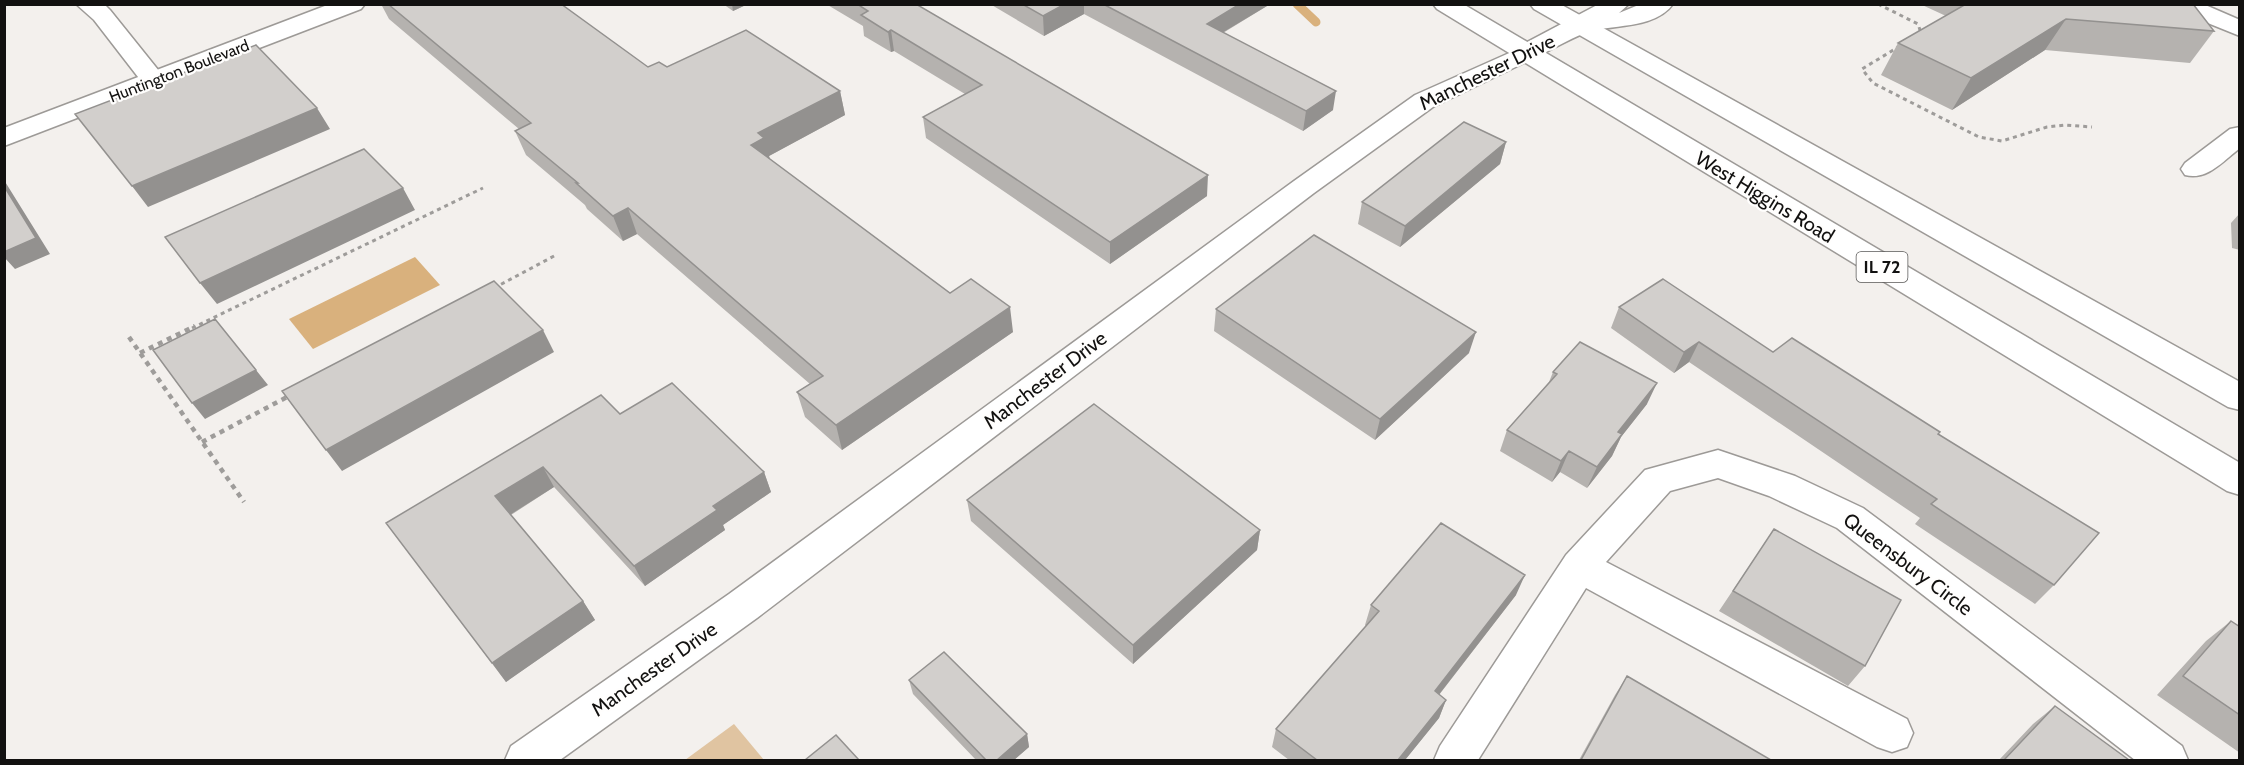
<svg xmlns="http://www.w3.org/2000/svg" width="2244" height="765" font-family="Cabin,sans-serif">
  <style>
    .green { fill: #e0c4a1 }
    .water { fill: #d9b17d }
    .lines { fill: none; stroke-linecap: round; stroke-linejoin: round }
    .stream { stroke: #d9b17d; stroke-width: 9 }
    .street-casing { stroke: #9d9a97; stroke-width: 3 }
    .secondary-casing { stroke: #9d9a97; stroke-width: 3 }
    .primary-casing { stroke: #9d9a97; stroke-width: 3 }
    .path-far1 { stroke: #9e9c9a; stroke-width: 3; stroke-dasharray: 4 4; stroke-linecap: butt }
    .path { stroke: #9e9c9a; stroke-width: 4.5; stroke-dasharray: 5 5; stroke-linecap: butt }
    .street { fill: #fff; fill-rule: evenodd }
    .secondary { fill: #fff; fill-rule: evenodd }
    .primary { fill: #fff; fill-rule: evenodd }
    .wall { fill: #b5b2af }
    .shaded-wall { fill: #93918f }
    .building { fill: #d2cfcc; stroke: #93918f; stroke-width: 1.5 }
    .labels { text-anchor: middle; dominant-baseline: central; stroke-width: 4.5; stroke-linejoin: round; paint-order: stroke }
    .far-street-label { font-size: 16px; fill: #121110; stroke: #fffefd }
    .shield { fill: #fffefd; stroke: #595857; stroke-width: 1.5 }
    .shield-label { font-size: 18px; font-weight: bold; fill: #121110 }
    .street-label { font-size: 20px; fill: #121110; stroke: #fffefd }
  </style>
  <rect width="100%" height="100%" fill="#f3f0ed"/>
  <path class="green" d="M 734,724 L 764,760 L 685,760 Z"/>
  <path class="water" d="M 415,257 L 440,285 L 313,349 L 289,319 Z"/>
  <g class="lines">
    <path class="stream" d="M 1297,4 L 1316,22"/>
    <g class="street-casing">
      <path id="street" d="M 76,4 L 104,4 L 110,10 L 167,81 L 163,86 L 154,89 L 145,86 L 94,20 Z
        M 2169,4 L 2203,4 L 2240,20 L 2240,36 L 2173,9 Z
        M 1525,46 L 1534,48 L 1537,53 L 1534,58 L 1433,107 L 1314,193 L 757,618 L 560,760 L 505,760 L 511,746 L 729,594 L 1294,181 L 1415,95 Z
        M 2240,127 L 2240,148 C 2223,161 2207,181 2185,175 L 2181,169 L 2185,163 L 2230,129 Z
        M 1718,450 L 1795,476 L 1863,508 L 2182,746 L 2188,760 L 2135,760 L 1837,528 L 1769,496 L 1718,478 L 1670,491 L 1606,562 L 1907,719 L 1913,733 L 1907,747 L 1892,752 L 1877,747 L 1586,588 L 1478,760 L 1434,760 L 1440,746 L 1566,555 L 1645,470 Z"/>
    </g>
    <g class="secondary-casing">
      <path id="secondary" d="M 330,4 L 365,4 L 361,9 L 4,146 L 4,128 Z
        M 1599,4 L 1629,4 L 1619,13 L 1641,4 L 1673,4 C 1655,30 1608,24 1585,33 C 1567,40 1551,50 1534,58 L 1525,60 L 1516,58 L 1513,53 L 1516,48 Z"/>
    </g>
    <g class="primary-casing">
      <path id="primary" d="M 1433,4 L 1463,4 L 2240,463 L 2240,495 L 2227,491 L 1437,9 Z
        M 1530,4 L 1560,4 L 2240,382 L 2240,410 L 2228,407 L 1534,9 Z"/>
    </g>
    <path class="path-far1" d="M 1878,4 L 1918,24 L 1921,33
      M 1900,46 L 1862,69 L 1873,83 L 1979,137 L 2002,141 L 2047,127 L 2065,125 L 2092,127
      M 494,288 L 556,255
      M 192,328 L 483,188"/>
    <path class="path" d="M 129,337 L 244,502
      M 140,353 L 195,326
      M 202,442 L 289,396"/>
    <use href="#street" class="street"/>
    <use href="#secondary" class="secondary"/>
    <use href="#primary" class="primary"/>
  </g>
  <path class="wall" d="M 381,4 L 561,4 L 648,67 L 667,67 L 840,91 L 845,115 L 769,156 L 770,160 L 950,293 L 1013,332 L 842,450 L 805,417 L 797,392 L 810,384 L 637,234 L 623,241 L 587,209 L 585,205 L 526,155 L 515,131 L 519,129 L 389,19 Z
    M 723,4 L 748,4 L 733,11 Z
    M 826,4 L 916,4 L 1207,196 L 1110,264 L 926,138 L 923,117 L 965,94 L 894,51 L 891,52 L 864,36 L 863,26 Z
    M 990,4 L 1268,4 L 1267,6 L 1223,33 L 1333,110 L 1303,131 L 1084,14 L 1044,36 Z
    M 1920,4 L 2193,4 L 2214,31 L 2190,63 L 2045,50 L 1952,110 L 1881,75 L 1898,43 L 1946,16 Z
    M 1506,142 L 1500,164 L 1400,247 L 1358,224 L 1362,202 Z
    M 2240,213 L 2240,250 L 2232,248 L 2231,223 Z
    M 1619,307 L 1773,352 L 1939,434 L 2054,585 L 2035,604 L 1915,524 L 1920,518 L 1689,362 L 1674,373 L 1611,328 Z
    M 1216,309 L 1469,353 L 1375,440 L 1214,331 Z
    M 1553,372 L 1647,404 L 1621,437 L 1612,456 L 1587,488 L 1560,472 L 1552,482 L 1500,451 L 1507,430 L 1549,382 Z
    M 620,414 L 764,472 L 771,492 L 723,525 L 725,530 L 645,586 L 554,487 L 511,515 L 583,601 L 595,620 L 506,682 L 386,523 Z
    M 967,500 L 1260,530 L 1257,550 L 1133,664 L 971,521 Z
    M 1774,529 L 1865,666 L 1848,686 L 1719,611 Z
    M 1516,595 L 1439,695 L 1446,700 L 1439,718 L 1405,760 L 1289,760 L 1272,747 L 1276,729 L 1366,626 L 1365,625 L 1371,605 Z
    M 2231,621 L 2240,627 L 2240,753 L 2157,695 L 2206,641 Z
    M 1627,676 L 1771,760 L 1579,760 L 1615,695 Z
    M 909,680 L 1027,734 L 1029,747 L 1014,760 L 976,760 L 913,694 Z
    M 2055,706 L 2129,760 L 1999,760 L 2033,724 Z"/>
  <path class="shaded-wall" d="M 732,4 L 748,4 L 733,11 Z
    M 1065,4 L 1084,4 L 1084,14 L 1044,36 L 1043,16 Z
    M 1240,4 L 1268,4 L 1267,6 L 1205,43 L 1207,24 Z
    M 2066,19 L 2045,50 L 1952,110 L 1971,78 Z
    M 891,30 L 894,51 L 891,52 L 888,32 Z
    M 840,91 L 845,115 L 769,156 L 771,163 L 751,145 L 758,133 Z
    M 1336,91 L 1333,110 L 1303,131 L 1306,111 Z
    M 317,108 L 330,129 L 148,207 L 132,186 Z
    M 1506,142 L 1500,164 L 1400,247 L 1405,226 Z
    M 1208,175 L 1207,196 L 1110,264 L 1110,242 Z
    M 4,180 L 50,254 L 15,269 L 4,257 Z
    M 403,188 L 415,210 L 217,304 L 200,283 Z
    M 628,208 L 637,234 L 623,241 L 613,216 Z
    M 1010,307 L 1013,332 L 842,450 L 836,425 Z
    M 543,330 L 554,352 L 342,471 L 326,450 Z
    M 1476,332 L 1469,353 L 1375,440 L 1380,419 Z
    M 1699,342 L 1689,362 L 1674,373 L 1684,352 Z
    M 256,370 L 268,385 L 205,419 L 192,403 Z
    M 1657,383 L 1647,404 L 1621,437 L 1612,456 L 1587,488 L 1597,467 L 1618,432 Z
    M 1569,451 L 1560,472 L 1552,482 L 1561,461 Z
    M 543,467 L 554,487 L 508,516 L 495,496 Z
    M 764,472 L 771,492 L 723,525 L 725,530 L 645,586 L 634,566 L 713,506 Z
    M 1260,530 L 1257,550 L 1133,664 L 1133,645 Z
    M 1525,575 L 1516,595 L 1427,710 L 1435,691 Z
    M 583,601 L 595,620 L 506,682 L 492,663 Z
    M 1446,700 L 1439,718 L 1405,760 L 1398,760 Z
    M 1027,734 L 1029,747 L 1014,760 L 997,760 Z"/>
  <path class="building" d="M 388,4 L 561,4 L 648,67 L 659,62 L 667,67 L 746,30 L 840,91 L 758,133 L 764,138 L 751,145 L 950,293 L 971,279 L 1010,307 L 836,425 L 797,392 L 823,376 L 628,208 L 613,216 L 576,183 L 578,183 L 515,131 L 531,123 Z
    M 857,4 L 916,4 L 1208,175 L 1110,242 L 923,117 L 982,85 L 891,30 L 888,32 L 861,15 L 868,11 Z
    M 1022,4 L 1065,4 L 1043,16 Z
    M 1103,4 L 1240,4 L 1207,24 L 1336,91 L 1306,111 Z
    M 1966,4 L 2193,4 L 2214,31 L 2066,19 L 1971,78 L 1898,43 Z
    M 256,45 L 317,108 L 132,186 L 75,114 Z
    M 1464,122 L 1506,142 L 1405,226 L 1362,202 Z
    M 364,149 L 403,188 L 200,283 L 165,237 Z
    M 4,186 L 36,238 L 4,252 Z
    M 1314,235 L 1476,332 L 1380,419 L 1216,309 Z
    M 1663,279 L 1773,352 L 1792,338 L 1940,432 L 1938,434 L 2099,533 L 2054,585 L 1931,504 L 1937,499 L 1699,342 L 1684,352 L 1619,307 Z
    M 494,281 L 543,330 L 326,450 L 282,391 Z
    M 215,319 L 256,370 L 192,403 L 153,350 Z
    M 1580,342 L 1657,383 L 1618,432 L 1622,434 L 1597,467 L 1569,451 L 1561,461 L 1507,430 L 1557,374 L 1553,372 Z
    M 672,383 L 764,472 L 713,506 L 717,510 L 634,566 L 543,467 L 495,496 L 583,601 L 492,663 L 386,523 L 601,395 L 620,414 Z
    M 1094,404 L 1260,530 L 1133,645 L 967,500 Z
    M 1441,523 L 1525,575 L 1435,691 L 1446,700 L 1398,760 L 1317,760 L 1276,729 L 1379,611 L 1371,605 Z
    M 1774,529 L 1901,600 L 1865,666 L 1733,591 Z
    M 2231,621 L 2240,627 L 2240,715 L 2183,676 Z
    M 944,652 L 1027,734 L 997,760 L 986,760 L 909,680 Z
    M 1627,676 L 1771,760 L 1581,760 Z
    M 2055,706 L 2129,760 L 2004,760 Z
    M 836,735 L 859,760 L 805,760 Z"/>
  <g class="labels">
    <g class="far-street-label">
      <text transform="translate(179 71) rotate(-21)">Huntington Boulevard</text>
    </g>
    <rect class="shield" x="1856.5" y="252" width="51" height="30" rx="4.5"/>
    <g class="shield-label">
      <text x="1882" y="267">IL 72</text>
    </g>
    <g class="street-label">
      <text transform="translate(1487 72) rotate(-26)">Manchester Drive</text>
      <text transform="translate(1765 197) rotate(31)">West Higgins Road</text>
      <text transform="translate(1045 380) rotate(-37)">Manchester Drive</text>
      <text transform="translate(1908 564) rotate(37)">Queensbury Circle</text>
      <text transform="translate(654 669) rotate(-35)">Manchester Drive</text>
    </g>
  </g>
  <rect width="2244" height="765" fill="none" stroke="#121110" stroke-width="12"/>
</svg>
